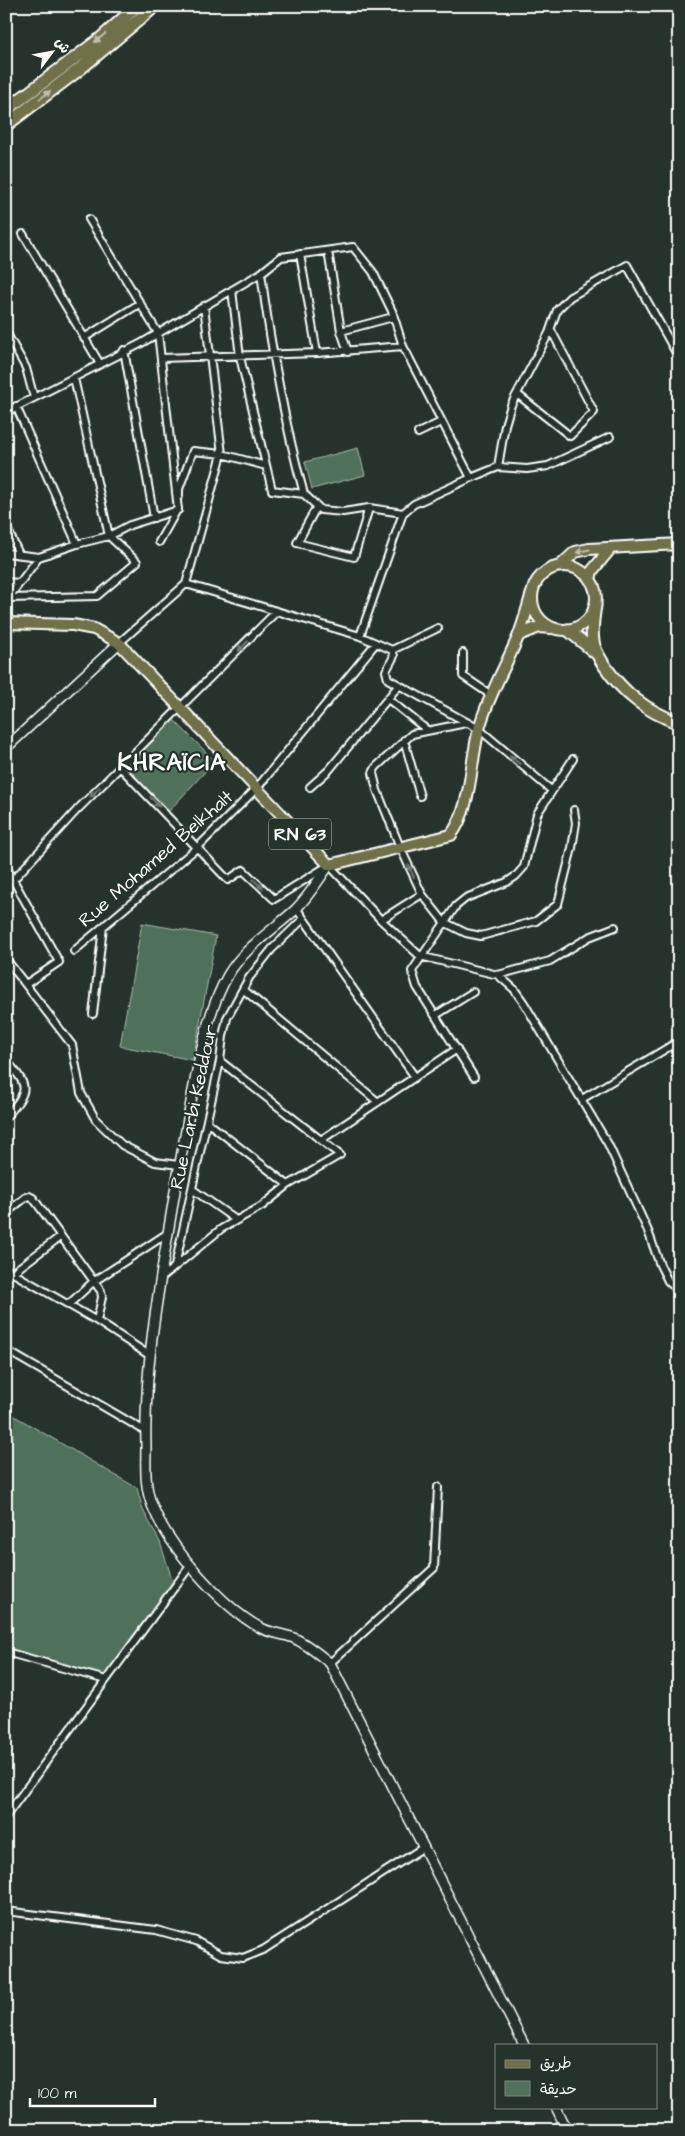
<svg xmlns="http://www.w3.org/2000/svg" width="685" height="2136" font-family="'Architects Daughter','Playpen Sans Arabic',sans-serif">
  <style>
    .green { fill: #50715c; stroke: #a8b8ae }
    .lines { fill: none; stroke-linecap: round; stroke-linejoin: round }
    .street-casing { stroke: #fff; stroke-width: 10 }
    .secondary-casing { stroke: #fff; stroke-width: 12 }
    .primary-casing { stroke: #fff; stroke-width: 14 }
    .highway-casing { stroke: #fff; stroke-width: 15 }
    .street { stroke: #26332d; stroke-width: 6 }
    .secondary { stroke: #26332d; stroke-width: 9 }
    .primary { stroke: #70704a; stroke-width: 10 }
    .highway { stroke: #70704a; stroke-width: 11 }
    .oneway { fill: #bfbfae }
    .oneway2 { fill: #727a76 }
    .labels { text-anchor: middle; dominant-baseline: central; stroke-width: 4.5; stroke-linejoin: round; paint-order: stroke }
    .shield { fill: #26332d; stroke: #bec2c0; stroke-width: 1 }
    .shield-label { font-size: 18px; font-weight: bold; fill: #fff }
    .street-label { font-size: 19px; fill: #fff; stroke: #26332d }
    .district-label { font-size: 24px; font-weight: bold; letter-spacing: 1px; fill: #fff; stroke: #26332d }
  </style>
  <rect width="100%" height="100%" fill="#26332d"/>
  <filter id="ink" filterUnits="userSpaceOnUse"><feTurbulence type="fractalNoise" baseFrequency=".02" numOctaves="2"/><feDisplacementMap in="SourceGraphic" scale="10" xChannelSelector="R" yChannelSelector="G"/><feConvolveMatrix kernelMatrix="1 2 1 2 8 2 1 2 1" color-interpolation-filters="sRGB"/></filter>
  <g filter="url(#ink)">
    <path class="green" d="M 358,448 L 365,475 L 312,489 L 305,462 Z
      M 174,720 L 215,761 L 168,812 L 126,767 Z
      M 142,923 L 216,936 L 193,1060 L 120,1046 Z
      M 6,1411 L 137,1488 L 143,1510 L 160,1542 L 173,1582 L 106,1675 L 6,1652 Z"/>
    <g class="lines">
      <g class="street-casing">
        <path id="street" d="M 23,234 L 100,364
          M 328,251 L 341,331 L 348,352
          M 300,254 L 317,353
          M 261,273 C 271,348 284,421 304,494
          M 232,290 L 240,357 L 272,490 L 304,494 L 321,510 L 343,512 L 369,508 L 403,513
          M 341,331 L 393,317
          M 6,332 L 26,368 L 34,398
          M 549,333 L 557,310 L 570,297 L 627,265 L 679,358
          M 84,338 L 139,304
          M 124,350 L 154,518
          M 161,358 L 317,353 L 403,346
          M 517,394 L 570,436 L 594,412 L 551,330
          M 16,406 L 77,544
          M 6,412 L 140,344 L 261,273 L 281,257 L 353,247 L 373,272 L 392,311 L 403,346 L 471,478
          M 418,433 L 441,422
          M 498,467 L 505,425 L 511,405 L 550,331
          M 179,496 L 179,489 L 193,451 L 222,454 L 266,466
          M 317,506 L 297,543 L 354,557 L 369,508
          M 6,526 L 19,554
          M 159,542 L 178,508
          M 6,553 L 39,557 L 77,544 L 109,536 L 130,525 L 178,510 L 158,333 L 89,219
          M 6,582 L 20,583
          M 186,584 L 222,454 L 204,306
          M 8,598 L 97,596 L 137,562 L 109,536 L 74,378
          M 7,600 L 39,557
          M 360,636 L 403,513 L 414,504 L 471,478 L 498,467 L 527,469 L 548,466 L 610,437
          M 119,643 L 186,584 L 360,636 L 392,650 L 394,656 L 386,671 L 388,679 L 479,729 L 551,790
          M 392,650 L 438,628
          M 463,653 L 463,676 L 491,695
          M 388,699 L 427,730
          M 466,723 L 412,734 L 376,767 L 373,773 L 377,790 L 400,847 L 422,894 L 444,922 L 466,933 L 481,936 L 536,921 L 558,904 L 572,848 L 576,823 L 574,810
          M 404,740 L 420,796
          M 121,768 L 228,880 L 243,870 L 274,899 L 329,865 L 381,920 L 420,956 L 498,975 L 514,989 L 524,1003 L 608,1144 L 648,1231 L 660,1265 L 668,1281 L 679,1291
          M 310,787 L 329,770 L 399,685
          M 6,867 L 59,962 L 26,984
          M 14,879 L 77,810 L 277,611
          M 296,908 L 415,1077
          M 381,920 L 422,894
          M 74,951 L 198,847 L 257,788 L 376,643
          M 6,959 L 72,1045 L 81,1093 L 96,1120 L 122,1145 L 155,1162 L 179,1165
          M 498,975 L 550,961 L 589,937 L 615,927
          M 244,990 L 378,1102
          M 93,1014 L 103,927
          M 436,1015 L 473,992
          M 6,1060 C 29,1087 30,1089 6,1117
          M 474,1077 L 417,987 L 412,971 L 456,906 L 466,898 L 507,882 L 516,876 L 524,867 L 537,814 L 573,759
          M 582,1099 L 679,1041
          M 207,1122 L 288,1185
          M 321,1140 L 457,1049
          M 192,1189 L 236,1220
          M 6,1213 L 26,1197 L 29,1196 L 33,1198 L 101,1291 L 102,1297 L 97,1321
          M 175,1266 L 220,1061 L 223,1036 L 227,1018 L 249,978 L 272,949 L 303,919
          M 6,1269 L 97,1321 L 149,1355
          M 12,1273 L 61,1236
          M 161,1278 L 221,1229 L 262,1206 L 288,1185 L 340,1155 L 220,1061
          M 68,1305 L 93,1282 L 168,1233
          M 6,1350 L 145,1431
          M 6,1652 L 106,1680
          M 330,1663 L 434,1568 L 438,1487
          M 6,1816 L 190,1566
          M 6,1911 L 156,1930 L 196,1941 L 221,1955 L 243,1958 L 263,1950 L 424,1847"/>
      </g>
      <g class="secondary-casing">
        <path id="secondary" d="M 6,748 L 119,643
          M 329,865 C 319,880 308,897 295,910 C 273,930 243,949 228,975 C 207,1012 200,1055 192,1096 C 186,1132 179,1167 173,1203 C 160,1283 144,1363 146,1445 C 146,1465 144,1486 152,1505 C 168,1546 221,1606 259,1627 C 269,1633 280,1633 291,1637 C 305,1642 318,1654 330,1663 L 524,2045
          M 556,2107 L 567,2130
          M 555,2130 L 565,2124"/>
      </g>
      <g class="primary-casing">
        <path id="primary" d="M 560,566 L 575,552 L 589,549 L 679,544
          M532 598a32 32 0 1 1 64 0a32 32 0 1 1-64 0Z
          M 590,580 L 592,571 L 611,548
          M 6,623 L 73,625 L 94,629 L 119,643 L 329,865 L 451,835 C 472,807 470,762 479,729 C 488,696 505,668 518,637 C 524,623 527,608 532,593
          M 519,635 L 539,627 L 551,628"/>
      </g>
      <g class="highway-casing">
        <path id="highway" d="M 6,110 L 99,40 L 137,6
          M 6,125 L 81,68 L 155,6
          M 595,606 C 593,618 591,629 593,641 C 594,650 599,657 604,665 C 624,694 646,711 679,723
          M 568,630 L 596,653"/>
      </g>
      <use href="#street" class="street"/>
      <use href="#secondary" class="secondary"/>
      <use href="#primary" class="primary"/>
      <use href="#highway" class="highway"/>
    </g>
    <defs><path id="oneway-solid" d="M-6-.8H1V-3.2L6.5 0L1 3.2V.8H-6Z" transform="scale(1.25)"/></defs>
    <g class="oneway">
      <use href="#oneway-solid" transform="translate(100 38) rotate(140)"/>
      <use href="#oneway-solid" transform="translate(45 95) rotate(-37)"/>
      <use href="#oneway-solid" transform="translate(583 551) rotate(167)"/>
    </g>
    <g class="oneway2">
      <use href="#oneway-solid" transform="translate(243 646) rotate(135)"/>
      <use href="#oneway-solid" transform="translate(515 760) rotate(-140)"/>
      <use href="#oneway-solid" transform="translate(95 792) rotate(136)"/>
      <use href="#oneway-solid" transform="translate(155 802) rotate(46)"/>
      <use href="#oneway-solid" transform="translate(411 871) rotate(-115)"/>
      <use href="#oneway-solid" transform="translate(258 884) rotate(43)"/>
    </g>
  </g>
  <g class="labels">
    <rect class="shield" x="269" y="818.5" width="62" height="31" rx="4"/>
    <g class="shield-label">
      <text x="300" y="834">RN 63</text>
    </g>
    <g class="street-label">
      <text transform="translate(156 859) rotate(-41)">Rue Mohamed Belkhalt</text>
      <text transform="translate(194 1107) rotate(-78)">Rue Larbi Keddour</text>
    </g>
    <g class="district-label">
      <text x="172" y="763">KHRAÏCIA</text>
    </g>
  </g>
  <rect width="685" height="2136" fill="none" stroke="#26332d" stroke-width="25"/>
  <rect x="12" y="12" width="660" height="2111" fill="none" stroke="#fff" stroke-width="2" filter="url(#ink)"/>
  <rect x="495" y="2044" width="162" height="65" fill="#26332d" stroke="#7d8581"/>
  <rect x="505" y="2060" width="25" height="8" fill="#70704a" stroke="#7d8581"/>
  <text x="540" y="2068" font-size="15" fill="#ffffff">طريق</text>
  <rect x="505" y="2081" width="25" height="15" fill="#50715c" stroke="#7d8581"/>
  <text x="540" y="2094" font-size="15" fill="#ffffff">حديقة</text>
  <g transform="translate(52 52) rotate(58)" stroke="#26332d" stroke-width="4" paint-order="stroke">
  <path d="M0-4L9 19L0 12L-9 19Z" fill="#ffffff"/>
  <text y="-8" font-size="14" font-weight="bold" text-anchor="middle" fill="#ffffff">ش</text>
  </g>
  <path d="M30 2098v8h125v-8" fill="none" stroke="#ffffff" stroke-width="2.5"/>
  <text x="38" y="2098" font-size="15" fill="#ffffff" stroke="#26332d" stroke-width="4" paint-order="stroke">100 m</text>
</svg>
